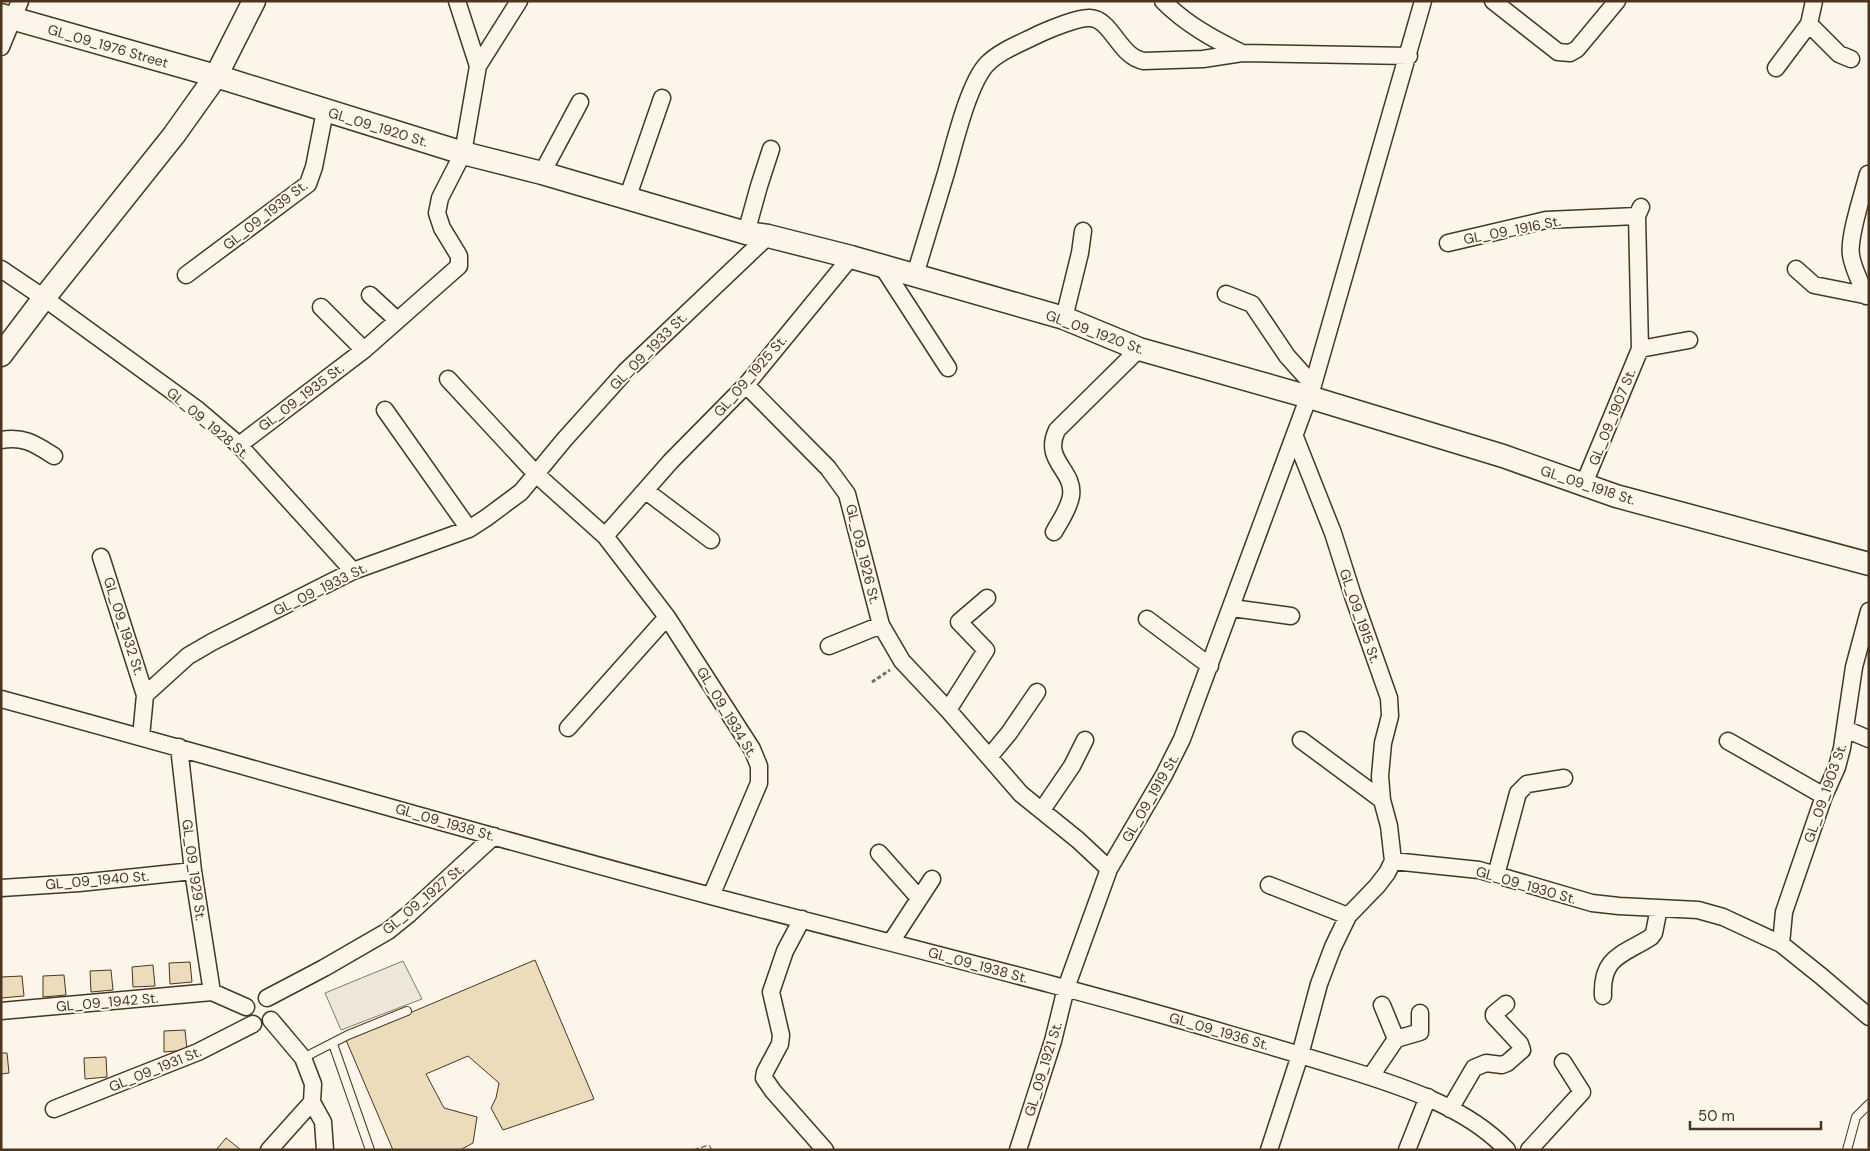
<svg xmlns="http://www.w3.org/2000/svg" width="1870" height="1151" font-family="'DM Sans',sans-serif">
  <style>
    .green { fill: #ede6d9; stroke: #887966 }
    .building { fill: #ecdcbc; stroke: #4a3520 }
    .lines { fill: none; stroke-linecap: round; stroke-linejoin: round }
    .lane-casing { stroke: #4a3520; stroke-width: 10 }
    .street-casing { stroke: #4a3520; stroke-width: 19 }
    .secondary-casing { stroke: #4a3520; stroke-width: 25 }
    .path { stroke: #7f6f5c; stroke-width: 3; stroke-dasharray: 4 2.5; stroke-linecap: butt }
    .lane { stroke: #fbf6e9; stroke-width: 8 }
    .street { stroke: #fbf6e9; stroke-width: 16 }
    .secondary { stroke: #fbf6e9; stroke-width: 22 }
    .fence { stroke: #4a3520; stroke-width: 1; stroke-dasharray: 6 2.5; stroke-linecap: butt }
    .labels { text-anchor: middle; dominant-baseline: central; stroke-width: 4; stroke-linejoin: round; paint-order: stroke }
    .street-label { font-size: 14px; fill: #4a3520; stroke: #fbf6e9 }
  </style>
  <rect width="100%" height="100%" fill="#fbf6e9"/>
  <path class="green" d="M 403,961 L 422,999 L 341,1030 L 325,993 Z"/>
  <path class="building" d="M 535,960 L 594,1099 L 503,1130 L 491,1108 L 496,1098 L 499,1083 L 468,1056 L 426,1074 L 444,1108 L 477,1117 L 473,1143 L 460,1150 L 393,1150 L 346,1040 Z
    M 190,962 L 192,982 L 170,984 L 169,963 Z
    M 153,965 L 155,986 L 133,987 L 132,967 Z
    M 111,970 L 113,990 L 91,992 L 90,971 Z
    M 64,975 L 66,995 L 43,997 L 43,976 Z
    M 22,976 L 24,996 L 1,998 L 1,977 Z
    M 185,1030 L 187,1050 L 164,1052 L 164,1031 Z
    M 1,1053 L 7,1053 L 9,1073 L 1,1074 Z
    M 106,1057 L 107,1077 L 85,1079 L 84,1058 Z
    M 226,1138 L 241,1150 L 216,1150 Z"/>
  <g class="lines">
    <g class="lane-casing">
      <path id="lane" d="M 333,1044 L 370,1150
        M 303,1058 L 348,1035 L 407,1011
        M 1847,1150 L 1856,1117 L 1869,1104"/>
    </g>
    <g class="street-casing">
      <path id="street" d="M 457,1 L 478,66
        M 1163,1 C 1186,24 1213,39 1242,53
        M 1493,1 L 1558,52 L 1570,53 L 1577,49 L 1617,1
        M 1809,24 L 1839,54 L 1851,59
        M 1,47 L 20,1
        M 1776,68 L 1809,24 L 1814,1
        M 542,173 L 580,102
        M 627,199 L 662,98
        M 746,233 L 759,186 L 771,149
        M 1448,243 L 1546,220 L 1637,216
        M 882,266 L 948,368
        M 1,269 L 44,298 L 198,410 L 239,445 L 353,571
        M 1796,269 L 1814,285 L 1869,296
        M 186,275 L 308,184 L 314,167 L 325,111
        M 915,275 C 925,241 936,207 946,173 C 954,146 968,84 987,64 C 1001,50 1022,43 1039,34 C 1050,29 1079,17 1090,18 C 1112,19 1119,57 1144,61 L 1203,59 L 1242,53 L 1409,56
        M 1226,294 L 1252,304 L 1287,356 L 1313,385
        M 370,295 L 397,320
        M 1866,296 C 1861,283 1853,269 1851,255 C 1848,238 1863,193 1868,174
        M 321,307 L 364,350
        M 1064,318 L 1080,253 L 1083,231
        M 1640,349 L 1689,340
        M 448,379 L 537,475 L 605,536 L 667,617 L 752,749 L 759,766 L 759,783 L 711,896
        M 746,385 L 828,468 L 847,494 L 881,625 L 902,661 L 948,710 L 1021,794 L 1078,840 L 1109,869
        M 385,410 L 469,529
        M 1,440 C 24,436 35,444 54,456
        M 239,445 L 364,350 L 459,266 L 459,256 L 442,228 L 437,213 L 440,198 L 463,153 L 478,66 L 519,1
        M 1583,486 L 1640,349 L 1637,216 L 1641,207
        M 646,491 L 711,540
        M 1054,532 C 1060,521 1069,509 1071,496 C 1075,470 1042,461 1057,430 L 1139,349
        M 605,536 L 671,461 L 746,385 L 851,257
        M 101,557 L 145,695
        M 1232,608 L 1291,616
        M 1147,619 L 1210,666
        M 829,646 L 881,625
        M 1,699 C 238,763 474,833 711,896 C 885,942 1060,984 1232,1035 C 1270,1046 1308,1057 1346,1069 C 1401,1086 1467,1107 1507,1150
        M 948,710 L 986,650 L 959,622 L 987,598
        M 568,728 L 667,617
        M 1845,729 L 1869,739
        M 141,737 L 145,695 L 188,656 L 212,642 L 353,571 L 469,529 L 486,518 L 521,492 L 564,440 L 625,372 L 768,236
        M 1301,740 L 1382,800
        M 1728,741 L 1824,796
        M 179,747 L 193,871 L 212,992
        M 990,756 L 1009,733 L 1037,692
        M 1042,810 L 1072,766 L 1085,740
        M 879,853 L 919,898
        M 1393,861 L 1479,870 L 1592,903 L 1619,906 L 1698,910 L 1723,917 L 1781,944 L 1821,976 L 1869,1017
        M 1496,875 L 1518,793 L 1527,784 L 1564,778
        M 1269,885 L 1348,916
        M 1,888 L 79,883 L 193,871
        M 802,919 L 785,951 L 771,992 L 781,1035 L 780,1044 L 765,1072 L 764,1078 L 773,1091 L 825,1150
        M 891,942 L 932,879
        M 1781,944 L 1784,912 L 1824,796 L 1837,767 L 1842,748 L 1854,667 L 1869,611
        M 1603,996 C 1601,956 1623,955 1651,937 L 1654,933 L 1659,908
        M 267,998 L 324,968 L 388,931 L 409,914 L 494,836
        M 1382,1005 L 1396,1039
        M 1,1011 L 212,992 L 246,1007
        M 1371,1076 L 1396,1039 L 1420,1032 L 1420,1013
        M 312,1102 L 323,1122 L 325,1150
        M 54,1109 L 198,1052 L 253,1024
        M 1450,1109 L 1474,1068 L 1486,1063 L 1502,1065 L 1507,1063 L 1522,1050 L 1520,1044 L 1494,1016 L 1494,1014 L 1506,1004
        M 269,1150 L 312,1102 L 313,1084 L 303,1058 L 271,1020
        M 1018,1150 L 1053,1041 L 1066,988 L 1109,869 L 1164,775 L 1182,739 L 1313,385 L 1423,1
        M 1269,1150 L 1300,1055 L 1319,984 L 1333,947 L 1348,916 L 1377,886 L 1387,873 L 1393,861 L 1389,826 L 1382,800 L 1380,776 L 1383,743 L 1390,716 L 1389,698 L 1353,596 L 1333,533 L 1295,437
        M 1407,1150 L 1428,1097
        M 1529,1150 L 1582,1092 L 1563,1062"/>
    </g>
    <g class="secondary-casing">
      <path id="secondary" d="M 1,15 L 216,76 L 463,153 L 542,173 L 746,233 L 768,236 L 851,257 L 1064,318 L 1139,349 L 1309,397 L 1503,456 L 1616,496 L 1869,564
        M 1,355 L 44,298 L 174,135 L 216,76 L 254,1"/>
    </g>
    <path class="path" d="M 872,682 L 890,670"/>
    <use href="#lane" class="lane"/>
    <use href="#street" class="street"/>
    <use href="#secondary" class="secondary"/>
    <path class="fence" d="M 693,1150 L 709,1145 L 712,1150"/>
  </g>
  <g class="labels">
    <g class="street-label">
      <text transform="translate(108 46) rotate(16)">GL_09_1976 Street</text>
      <text transform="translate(378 127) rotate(17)">GL_09_1920 St.</text>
      <text transform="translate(265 215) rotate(-38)">GL_09_1939 St.</text>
      <text transform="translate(1512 230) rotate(-11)">GL_09_1916 St.</text>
      <text transform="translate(1095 332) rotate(20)">GL_09_1920 St.</text>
      <text transform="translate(648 351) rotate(-45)">GL_09_1933 St.</text>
      <text transform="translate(750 376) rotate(-49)">GL_09_1925 St.</text>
      <text transform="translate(301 397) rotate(-37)">GL_09_1935 St.</text>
      <text transform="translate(1612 417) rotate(-68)">GL_09_1907 St.</text>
      <text transform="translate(208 423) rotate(40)">GL_09_1928 St.</text>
      <text transform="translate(1588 485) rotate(18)">GL_09_1918 St.</text>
      <text transform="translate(863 554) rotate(76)">GL_09_1926 St.</text>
      <text transform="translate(320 589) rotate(-26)">GL_09_1933 St.</text>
      <text transform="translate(1360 616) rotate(71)">GL_09_1915 St.</text>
      <text transform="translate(124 626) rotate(72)">GL_09_1932 St.</text>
      <text transform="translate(727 712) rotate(59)">GL_09_1934 St.</text>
      <text transform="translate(1825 793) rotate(-71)">GL_09_1903 St.</text>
      <text transform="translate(1150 798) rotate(-60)">GL_09_1919 St.</text>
      <text transform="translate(445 822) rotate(16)">GL_09_1938 St.</text>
      <text transform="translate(194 870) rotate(82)">GL_09_1929 St.</text>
      <text transform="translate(97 880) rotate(-5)">GL_09_1940 St.</text>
      <text transform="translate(1526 885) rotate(16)">GL_09_1930 St.</text>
      <text transform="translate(423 899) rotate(-40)">GL_09_1927 St.</text>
      <text transform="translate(978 965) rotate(15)">GL_09_1938 St.</text>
      <text transform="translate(107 1002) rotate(-5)">GL_09_1942 St.</text>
      <text transform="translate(1219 1031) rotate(16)">GL_09_1936 St.</text>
      <text transform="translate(155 1069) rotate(-22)">GL_09_1931 St.</text>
      <text transform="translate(1043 1069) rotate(-73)">GL_09_1921 St.</text>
    </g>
  </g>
  <rect width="1870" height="1151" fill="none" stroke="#4a3520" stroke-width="5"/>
  <path d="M1690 1121v8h131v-8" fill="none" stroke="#4a3520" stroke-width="2.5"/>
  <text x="1698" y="1121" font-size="15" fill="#4a3520" stroke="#fbf6e9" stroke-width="4" paint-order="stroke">50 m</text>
</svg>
